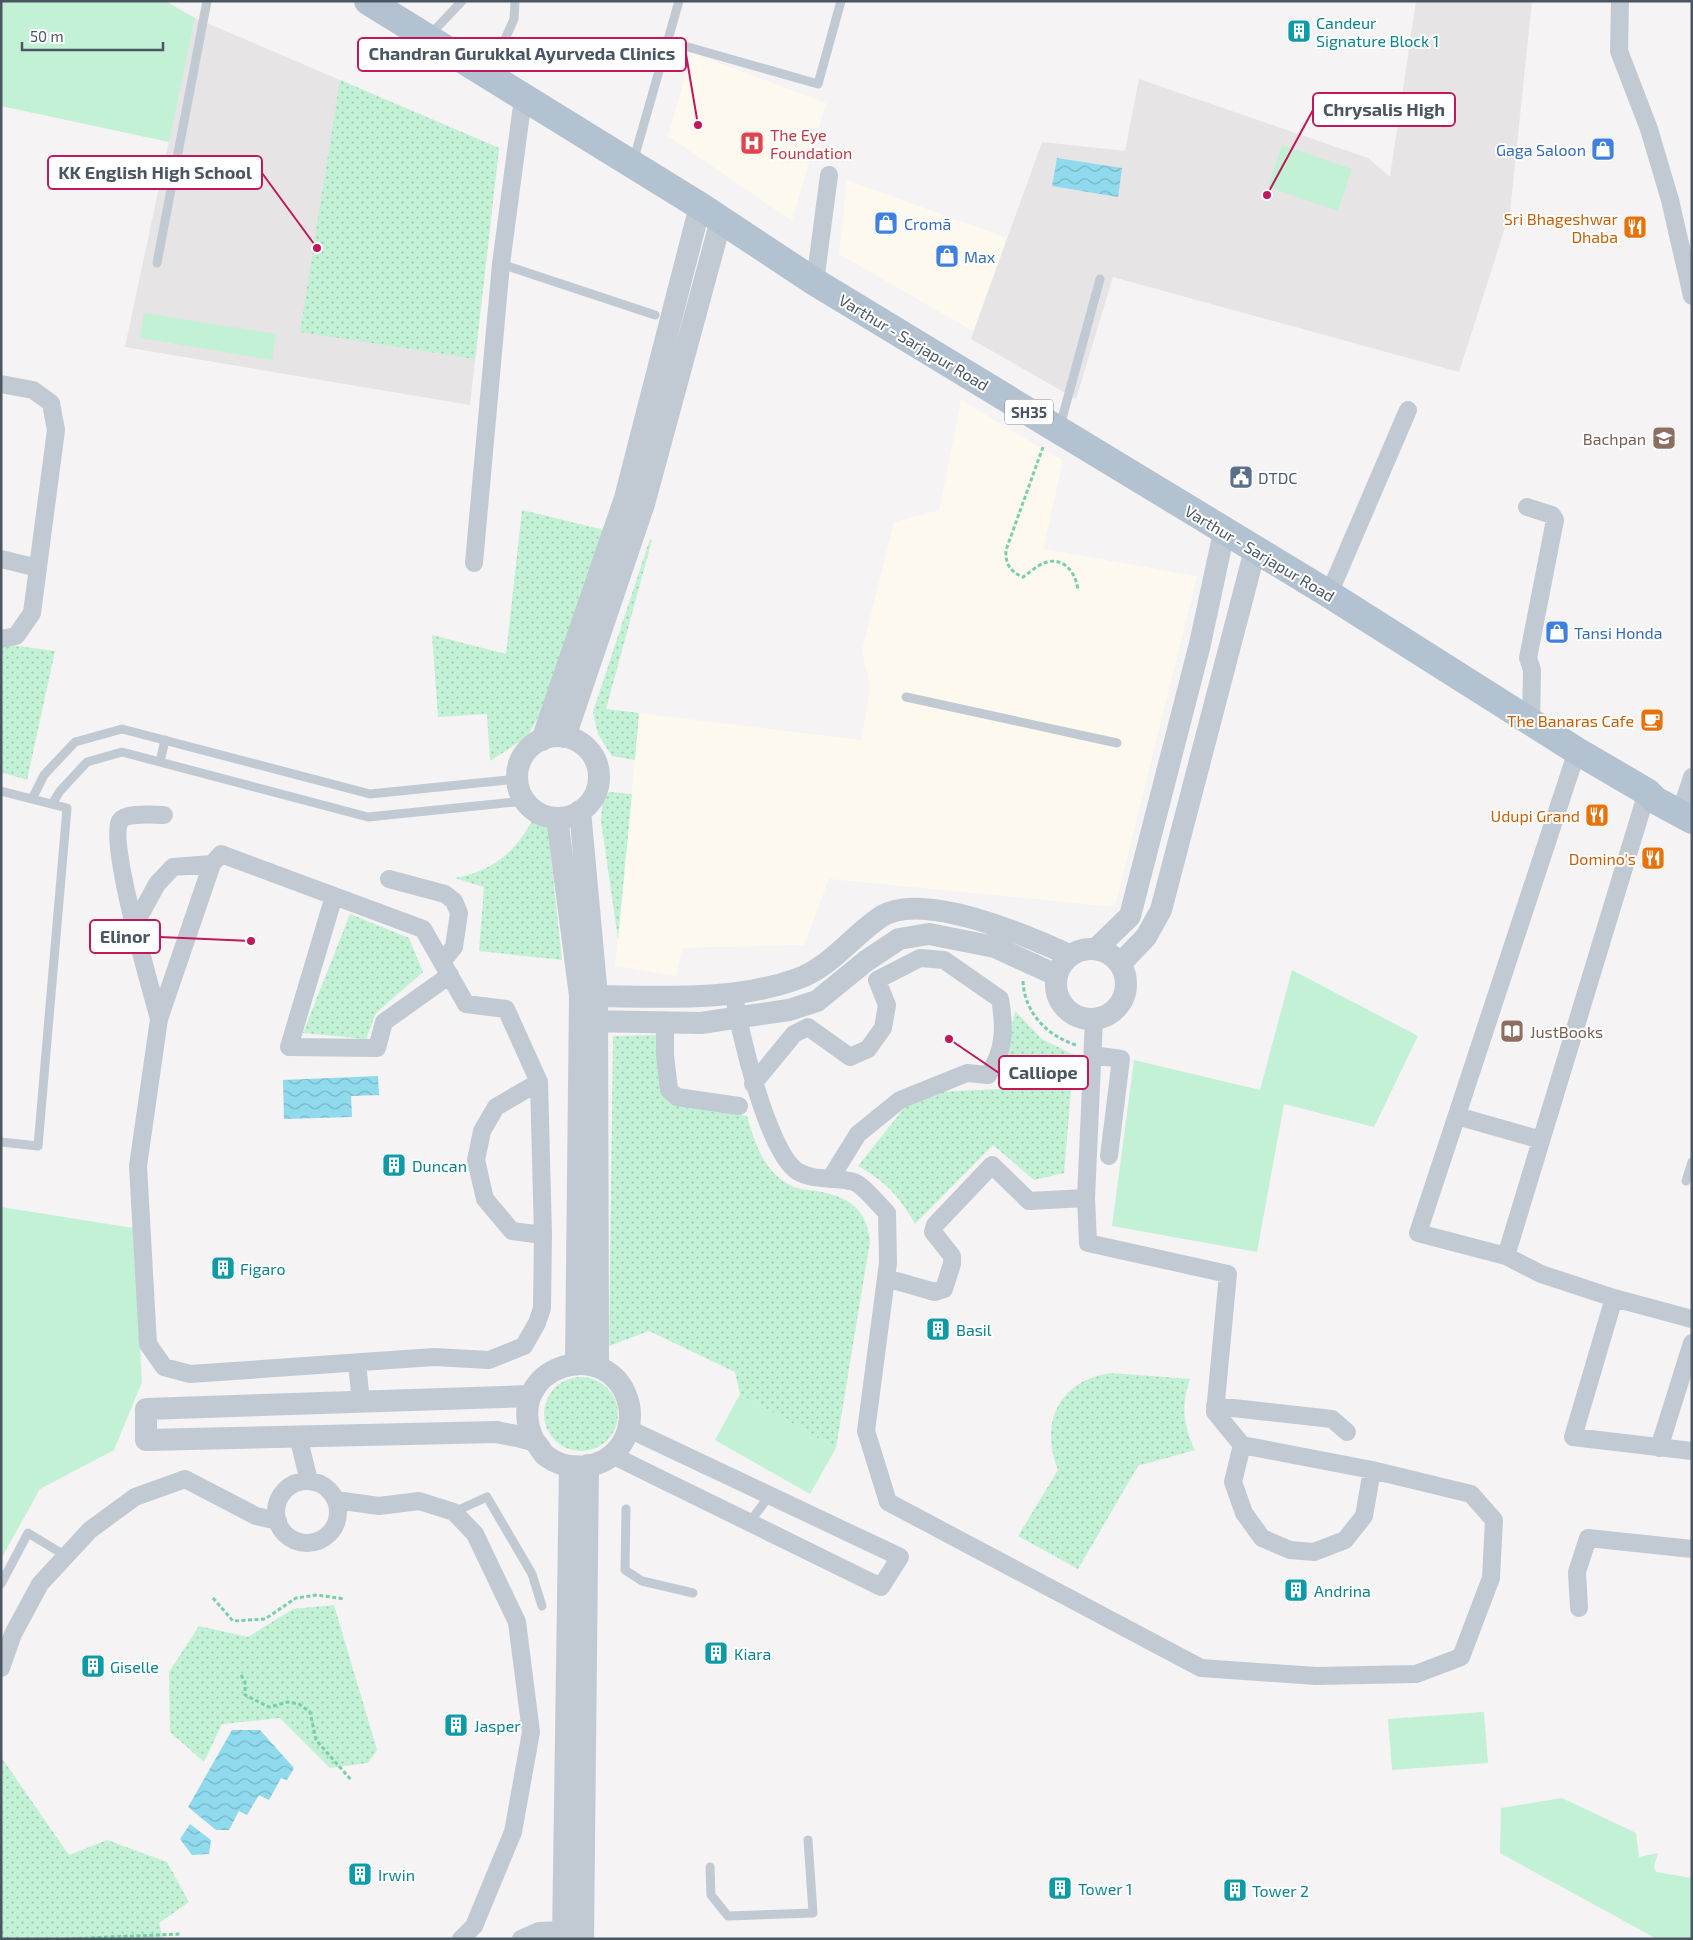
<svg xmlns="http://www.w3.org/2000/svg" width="1693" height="1940" font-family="'Exo 2',sans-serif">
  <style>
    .commercial { fill: #fdf9ef }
    .education { fill: #e6e4e5 }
    .green { fill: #c3f1d5 }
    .park { fill: url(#park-dots) }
    .water { fill: url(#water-waves) }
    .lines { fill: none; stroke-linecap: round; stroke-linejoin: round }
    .path { stroke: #7ad0a6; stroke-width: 3; stroke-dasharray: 4 2.5; stroke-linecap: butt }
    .service { stroke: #c1cad2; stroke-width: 9 }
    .minor { stroke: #c1cad2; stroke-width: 18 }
    .tertiary { stroke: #c1cad2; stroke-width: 22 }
    .primary { stroke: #b3c2d1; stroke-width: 28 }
    .labels { text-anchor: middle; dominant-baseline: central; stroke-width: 4; stroke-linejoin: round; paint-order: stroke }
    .shield { fill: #fff; stroke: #808990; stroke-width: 1 }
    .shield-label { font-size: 15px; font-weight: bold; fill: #4a5661 }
    .culture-label { font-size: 16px; fill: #0d838f; stroke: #fff; text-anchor: start }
    .health-label { font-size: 16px; fill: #be3a42; stroke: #fff; text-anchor: start }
    .shop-label { font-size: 16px; fill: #366cbe; stroke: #fff; text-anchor: start }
    .food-label { font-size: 16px; fill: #c56008; stroke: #fff; text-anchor: end }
    .street-label { font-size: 16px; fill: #4a5661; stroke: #fff }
    .education-label { font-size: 16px; fill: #785e54; stroke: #fff; text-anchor: end }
    .service-label { font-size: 16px; fill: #4e5e75; stroke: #fff; text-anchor: start }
    .leader { fill: none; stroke: #c2185b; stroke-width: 2 }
    .callout-dot { fill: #c2185b; stroke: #fff; stroke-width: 2 }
    .callout { fill: #fff; stroke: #c2185b; stroke-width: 2 }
    .callout-label { font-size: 18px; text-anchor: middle; font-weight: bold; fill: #4a5661 }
  </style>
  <defs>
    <pattern id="park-dots" width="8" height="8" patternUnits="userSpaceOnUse" patternTransform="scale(1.25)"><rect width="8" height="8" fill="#c3f1d5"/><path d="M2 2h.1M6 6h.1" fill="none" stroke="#a0c6b0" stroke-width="1.8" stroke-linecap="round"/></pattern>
    <pattern id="water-waves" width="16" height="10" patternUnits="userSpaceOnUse" patternTransform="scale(1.25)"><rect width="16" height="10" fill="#90daee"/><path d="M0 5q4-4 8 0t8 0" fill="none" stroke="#78b4c4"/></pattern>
  </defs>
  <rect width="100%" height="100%" fill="#f5f3f3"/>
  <path class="commercial" d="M 692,53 L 826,103 L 792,221 L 668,136 Z
    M 847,180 L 1007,238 L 973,331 L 839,254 Z
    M 961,400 L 1063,461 L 1043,549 L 1197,576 L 1115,907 L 829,879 L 804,945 L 682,948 L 676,976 L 615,966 L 639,713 L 861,740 L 870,688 L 862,650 L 894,522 L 939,510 Z"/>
  <path class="education" d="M 1416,1 L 1532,1 L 1510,212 L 1459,372 L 1113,277 L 1076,399 L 971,339 L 1042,142 L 1125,151 L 1139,79 L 1368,158 L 1390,177 Z
    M 195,18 L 499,148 L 470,405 L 125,347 Z"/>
  <path class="green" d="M 1,1 L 165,1 L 195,18 L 169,142 L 1,106 Z
    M 1282,145 L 1352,169 L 1338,211 L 1268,187 Z
    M 144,313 L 276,334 L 272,360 L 140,338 Z
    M 1292,970 L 1418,1036 L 1374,1127 L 1284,1104 L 1257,1252 L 1112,1226 L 1134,1060 L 1260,1090 Z
    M 1,1207 L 133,1228 L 142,1382 L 114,1450 L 40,1489 L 1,1559 Z
    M 740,1394 L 836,1448 L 810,1494 L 715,1440 Z
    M 1484,1712 L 1488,1763 L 1392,1770 L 1388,1719 Z
    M 1562,1798 L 1636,1833 L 1639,1857 L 1658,1853 L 1654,1866 L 1656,1872 L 1692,1878 L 1692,1939 L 1657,1939 L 1500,1853 L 1501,1808 Z"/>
  <path class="park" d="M 340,80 L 499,148 L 475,359 L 300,332 Z
    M 522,510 L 604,530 L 546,703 L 527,737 L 490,761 L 487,714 L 438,717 L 432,635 L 506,654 Z
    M 650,539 L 652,540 L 606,709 L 639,713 L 635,760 L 612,756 L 598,734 L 593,712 Z
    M 1,644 L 55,651 L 27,780 L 1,772 Z
    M 609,792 L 632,794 L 618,939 L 601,821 L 602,804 Z
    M 534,817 L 548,830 L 562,960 L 479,951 L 484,887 L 455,878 C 493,871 517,851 534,817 Z
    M 350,914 L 409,938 L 423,972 L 376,1013 L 366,1039 L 303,1033 Z
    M 1015,1011 L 1042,1039 L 1074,1055 L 1064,1173 L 1034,1180 L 993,1145 L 915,1224 C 901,1198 884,1180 858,1166 L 916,1093 L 999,1089 Z
    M 659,1035 L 660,1086 L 663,1093 L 672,1099 L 747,1116 C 755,1144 765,1175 794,1187 C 801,1190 810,1190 817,1191 C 848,1197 866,1207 870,1241 L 836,1448 L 740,1394 L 735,1372 L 649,1331 L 609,1346 L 613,1036 Z
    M 1111,1373 L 1190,1379 C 1181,1404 1183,1426 1195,1450 L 1138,1466 L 1078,1569 L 1018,1536 L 1058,1470 C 1039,1423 1059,1380 1111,1373 Z
    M544 1414a37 37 0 1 1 74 0a37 37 0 1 1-74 0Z
    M 334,1605 L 377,1750 L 368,1763 L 330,1768 L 280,1718 L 222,1724 L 204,1762 L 170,1732 L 169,1672 L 199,1626 L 248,1637 L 293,1609 Z
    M 1,1757 L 69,1855 L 107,1840 L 167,1862 L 189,1902 L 159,1923 L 163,1939 L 1,1939 Z"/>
  <path class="water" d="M 1057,158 L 1122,168 L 1118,197 L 1052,186 Z
    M 378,1076 L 379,1095 L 351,1096 L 352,1117 L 284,1119 L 283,1080 Z
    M 232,1730 L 260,1730 L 294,1768 L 287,1780 L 281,1778 L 269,1800 L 259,1795 L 247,1815 L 239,1811 L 229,1830 L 216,1830 L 188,1807 Z
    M 190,1824 L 211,1840 L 209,1854 L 192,1855 L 180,1839 Z"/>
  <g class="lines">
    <path class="path" d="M 1043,447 L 1006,550 C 1005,563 1010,572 1023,577 C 1030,572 1039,564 1047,562 C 1066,557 1077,576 1078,591
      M 1023,981 C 1024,1012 1047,1036 1076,1045
      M 213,1598 L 233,1621 L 265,1619 L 296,1598 L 317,1595 L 345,1599
      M 241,1675 L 245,1682 L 245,1695 L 269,1707 L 288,1702 L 299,1704 L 310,1712 L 316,1740 L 352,1781
      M 65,1939 L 180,1934"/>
    <path class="service" d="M 429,36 L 462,1
      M 667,41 L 818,84 L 841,1
      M 490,73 L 514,19 L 515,1
      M 633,162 L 679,1
      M 157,263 L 207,1
      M 501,264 L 655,315
      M 1060,426 L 1100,279
      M 906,697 L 1117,743
      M 160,762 L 165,740
      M 1,791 L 67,808 L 38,1146 L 1,1142
      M 32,799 L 44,775 L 75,742 L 122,729 L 370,794 L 517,779
      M 52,804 L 60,791 L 87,762 L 122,752 L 368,817 L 525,801
      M 1686,1181 L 1692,1162
      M 626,1509 L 625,1570 L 642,1581 L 693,1593
      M 454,1512 L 487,1497 L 532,1574 L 542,1606
      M 749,1523 L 770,1495
      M 1,1584 L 28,1533 L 66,1556
      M 710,1867 L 711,1895 L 728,1916 L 813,1913 L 808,1840"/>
    <path class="minor" d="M 1620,1 L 1619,51 L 1649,129 L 1670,200 L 1692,296
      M 815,282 L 829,175
      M 1,384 L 33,390 L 51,403 L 56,430 L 32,613 L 16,636 L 1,639
      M 1527,507 L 1552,515 L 1555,520 L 1528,658 L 1532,670 L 1531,722
      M 1,559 L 38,568
      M 474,563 L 501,264 L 523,98
      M 1329,594 L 1408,410
      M 1577,751 L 1418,1233 L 1506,1256 L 1541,1274 L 1614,1298 L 1692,1319
      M 1680,814 L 1692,777
      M 221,854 L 423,929 L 466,1004 L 506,1009 L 539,1082 L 543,1235 L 542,1308 L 537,1323 L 524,1346 L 489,1360 L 434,1357 L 190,1374 L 164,1367 L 148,1344 L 138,1166 L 159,1019 L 212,864 Z
      M 389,879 L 445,894 L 454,901 L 459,913 L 454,947 L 442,962
      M 334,896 L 289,1047 L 377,1048 L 384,1022 L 450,975
      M 134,926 L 157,884 L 173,867 L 212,864
      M 734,993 C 738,1029 768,1152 797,1171 C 814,1182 836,1176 854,1182 C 863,1185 880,1206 887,1213 L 888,1263 L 866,1431 L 888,1502 L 1201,1668 L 1316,1676 L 1416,1674 L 1461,1657 L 1491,1578 L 1494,1520 L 1471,1494 L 1372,1470 L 1242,1445 L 1215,1412 L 1228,1274 L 1088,1243 L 1086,1198 L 1094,1019
      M 159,1019 C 151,989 108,842 120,821 C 125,812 154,815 164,815
      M 665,1023 L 665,1055 L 669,1090 L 677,1097 L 739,1106
      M 1093,1055 L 1121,1059 L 1109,1156
      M 539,1082 L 496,1107 L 482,1131 L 476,1160 L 485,1199 L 512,1231 L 543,1235
      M 753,1084 L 794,1034 L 808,1027 L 850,1057 L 868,1049 L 883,1028 L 887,1005 L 877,980 L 920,958 L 944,960 L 1000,999 C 1005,1027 1005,1051 988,1075 L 967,1073 L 900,1100 L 858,1134 L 830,1179
      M 1457,1116 L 1541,1140
      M 1506,1256 L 1647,792
      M 886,1278 L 935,1292 L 944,1289 L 952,1264 L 952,1256 L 933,1232 L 935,1225 L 992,1165 L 1029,1201 L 1086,1198
      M 1614,1298 L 1573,1437 L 1692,1451
      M 357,1363 L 361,1402
      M 1215,1406 L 1332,1419 L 1347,1432
      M 298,1436 L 309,1481
      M 1242,1445 L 1233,1482 L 1244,1513 L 1262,1538 L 1290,1550 L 1314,1552 L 1345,1540 L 1364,1516 L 1372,1470
      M 1659,1448 L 1692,1343
      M 612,1455 L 881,1587 L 900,1557 L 629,1429
      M276 1512a31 31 0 1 1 62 0a31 31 0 1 1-62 0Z
      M 336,1500 L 379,1506 L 419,1501 L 454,1512 L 475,1534 L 517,1622 L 531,1732 L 513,1832 L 474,1926 L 461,1939
      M 1579,1608 L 1577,1572 L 1588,1538 L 1692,1549
      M 1,1668 L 13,1634 L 40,1584 L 90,1530 L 135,1497 L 185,1479 L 256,1516 L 278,1521
      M 521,1939 L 539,1931 L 563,1930"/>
    <path class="tertiary" d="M517 777a41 41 0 1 1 82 0a41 41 0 1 1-82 0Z
      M 565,737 L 644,504 L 721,220
      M 542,740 L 625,498 L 700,206
      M 580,811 L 597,996 L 598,1367
      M 557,818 L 580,996 L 576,1363
      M1056 984a35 35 0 1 1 70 0a35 35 0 1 1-70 0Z
      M 1096,949 L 1130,916 L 1200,644 L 1224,532
      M 1120,964 L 1146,937 L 1161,910 L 1255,550
      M 584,996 C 654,996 730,1003 797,979 C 831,967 853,935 882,916 C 924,891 1028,936 1069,955
      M 584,1021 L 701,1023 L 789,1010 L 817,1001 L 866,961 L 899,939 L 929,934 L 995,947 L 1056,975
      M 530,1396 L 146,1409 L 146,1440 L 497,1432 C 507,1435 524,1436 534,1441 C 539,1445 541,1452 546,1456 C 567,1472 601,1470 618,1449 C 628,1437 632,1420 629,1405 C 612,1331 499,1366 534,1441
      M 563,1939 L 570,1466
      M 583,1939 L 588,1465"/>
    <path class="primary" d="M 368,1 L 700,206 L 815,282 L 1329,594 L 1577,751 L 1647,792 L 1655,800 L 1692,820"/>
  </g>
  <defs>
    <g id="building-square" transform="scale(1.25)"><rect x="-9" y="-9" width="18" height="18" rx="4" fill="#0f9aa8" stroke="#fff"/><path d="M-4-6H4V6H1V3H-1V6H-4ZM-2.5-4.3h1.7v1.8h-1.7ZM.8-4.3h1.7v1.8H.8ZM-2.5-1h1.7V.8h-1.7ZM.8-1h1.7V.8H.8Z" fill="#fff"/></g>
    <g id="hospital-square" transform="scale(1.25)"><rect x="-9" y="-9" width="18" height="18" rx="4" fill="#e0444e" stroke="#fff"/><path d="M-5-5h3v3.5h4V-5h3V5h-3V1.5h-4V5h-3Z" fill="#fff"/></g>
    <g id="shop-square" transform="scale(1.25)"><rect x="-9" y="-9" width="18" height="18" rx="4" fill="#3f7fe0" stroke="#fff"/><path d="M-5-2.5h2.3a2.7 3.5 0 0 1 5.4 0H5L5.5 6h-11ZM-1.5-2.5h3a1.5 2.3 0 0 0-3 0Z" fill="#fff"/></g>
    <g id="restaurant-square" transform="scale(1.25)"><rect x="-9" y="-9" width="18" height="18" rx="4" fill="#e8710a" stroke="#fff"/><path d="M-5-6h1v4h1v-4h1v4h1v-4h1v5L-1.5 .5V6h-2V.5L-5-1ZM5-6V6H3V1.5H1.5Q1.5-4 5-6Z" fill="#fff"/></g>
    <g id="school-square" transform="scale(1.25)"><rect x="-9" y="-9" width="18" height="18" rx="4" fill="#8d6e63" stroke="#fff"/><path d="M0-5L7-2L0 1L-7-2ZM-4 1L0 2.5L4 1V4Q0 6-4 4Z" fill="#fff"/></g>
    <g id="civic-square" transform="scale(1.25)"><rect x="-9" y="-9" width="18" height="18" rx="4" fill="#5c6f8a" stroke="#fff"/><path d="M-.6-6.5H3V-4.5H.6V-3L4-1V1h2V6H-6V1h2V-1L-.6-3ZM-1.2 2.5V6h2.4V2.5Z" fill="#fff"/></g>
    <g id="cafe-square" transform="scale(1.25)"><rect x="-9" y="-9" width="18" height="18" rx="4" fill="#e8710a" stroke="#fff"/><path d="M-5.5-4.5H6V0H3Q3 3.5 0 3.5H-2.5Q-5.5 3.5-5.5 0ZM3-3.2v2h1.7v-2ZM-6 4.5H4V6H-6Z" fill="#fff"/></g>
    <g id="library-square" transform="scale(1.25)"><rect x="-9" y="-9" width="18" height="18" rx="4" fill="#8d6e63" stroke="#fff"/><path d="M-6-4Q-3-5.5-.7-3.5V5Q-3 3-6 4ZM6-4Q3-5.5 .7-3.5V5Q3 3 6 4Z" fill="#fff"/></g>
  </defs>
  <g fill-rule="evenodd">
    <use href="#building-square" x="1299" y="31"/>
    <use href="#hospital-square" x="752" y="143"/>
    <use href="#shop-square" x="1603" y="149"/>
    <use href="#shop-square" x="886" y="223"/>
    <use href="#restaurant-square" x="1635" y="227"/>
    <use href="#shop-square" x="947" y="256"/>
    <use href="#school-square" x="1664" y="438"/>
    <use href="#civic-square" x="1241" y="477"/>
    <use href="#shop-square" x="1557" y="632"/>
    <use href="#cafe-square" x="1652" y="720"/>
    <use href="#restaurant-square" x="1597" y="815"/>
    <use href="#restaurant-square" x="1653" y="858"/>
    <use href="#library-square" x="1512" y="1031"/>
    <use href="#building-square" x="394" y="1165"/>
    <use href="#building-square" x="223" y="1268"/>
    <use href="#building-square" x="938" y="1329"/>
    <use href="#building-square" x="1296" y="1590"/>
    <use href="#building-square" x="716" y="1653"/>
    <use href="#building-square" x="93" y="1666"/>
    <use href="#building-square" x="456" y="1725"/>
    <use href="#building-square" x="360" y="1874"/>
    <use href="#building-square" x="1060" y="1888"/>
    <use href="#building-square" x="1235" y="1890"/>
  </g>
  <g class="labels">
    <rect class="shield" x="1005" y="399.5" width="48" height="25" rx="4"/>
    <g class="shield-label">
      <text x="1029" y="412">SH35</text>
    </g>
    <g class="culture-label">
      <text x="1316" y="22">Candeur<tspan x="1316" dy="18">Signature Block 1</tspan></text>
      <text x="412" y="1165">Duncan</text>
      <text x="240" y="1268">Figaro</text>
      <text x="956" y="1329">Basil</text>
      <text x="1314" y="1590">Andrina</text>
      <text x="734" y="1653">Kiara</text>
      <text x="110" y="1666">Giselle</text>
      <text x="474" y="1725">Jasper</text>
      <text x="378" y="1874">Irwin</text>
      <text x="1078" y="1888">Tower 1</text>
      <text x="1252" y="1890">Tower 2</text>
    </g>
    <g class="health-label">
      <text x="770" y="134">The Eye<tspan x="770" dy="18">Foundation</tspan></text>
    </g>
    <g class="shop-label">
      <text x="1586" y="149" text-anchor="end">Gaga Saloon</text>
      <text x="904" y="223">Cromā</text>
      <text x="964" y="256">Max</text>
      <text x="1574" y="632">Tansi Honda</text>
    </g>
    <g class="food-label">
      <text x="1618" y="218">Sri Bhageshwar<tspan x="1618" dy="18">Dhaba</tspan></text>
      <text x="1634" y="720">The Banaras Cafe</text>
      <text x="1580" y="815">Udupi Grand</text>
      <text x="1636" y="858">Domino's</text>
    </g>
    <g class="street-label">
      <text transform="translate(914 342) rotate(31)">Varthur - Sarjapur Road</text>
      <text transform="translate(1260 553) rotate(31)">Varthur - Sarjapur Road</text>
    </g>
    <g class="education-label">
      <text x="1646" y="438">Bachpan</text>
      <text x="1530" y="1031" text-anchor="start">JustBooks</text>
    </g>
    <g class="service-label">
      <text x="1258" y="477">DTDC</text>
    </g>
  </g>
  <path class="leader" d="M698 125L686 54M1267 195L1313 110M317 248L262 173M251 941L160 937M949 1039L999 1073"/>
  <g class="callout-dot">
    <circle cx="698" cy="125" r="5"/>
    <circle cx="1267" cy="195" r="5"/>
    <circle cx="317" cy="248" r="5"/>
    <circle cx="251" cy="941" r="5"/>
    <circle cx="949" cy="1039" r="5"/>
  </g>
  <g class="callout">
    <rect x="358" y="38" width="328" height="33" rx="5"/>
    <rect x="1313" y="93" width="142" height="33" rx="5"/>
    <rect x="48" y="156" width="214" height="33" rx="5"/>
    <rect x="90" y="920" width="70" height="33" rx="5"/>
    <rect x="999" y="1056" width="89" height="33" rx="5"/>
  </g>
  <g class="callout-label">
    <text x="522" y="60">Chandran Gurukkal Ayurveda Clinics</text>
    <text x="1384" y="116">Chrysalis High</text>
    <text x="155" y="179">KK English High School</text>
    <text x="125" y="943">Elinor</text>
    <text x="1043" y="1079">Calliope</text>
  </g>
  <rect width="1693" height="1940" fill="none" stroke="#4a5661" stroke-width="5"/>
  <path d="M22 42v8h141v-8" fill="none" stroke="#4a5661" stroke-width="2.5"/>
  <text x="30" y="42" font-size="15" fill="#4a5661" stroke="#ffffff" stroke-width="4" paint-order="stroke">50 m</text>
</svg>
